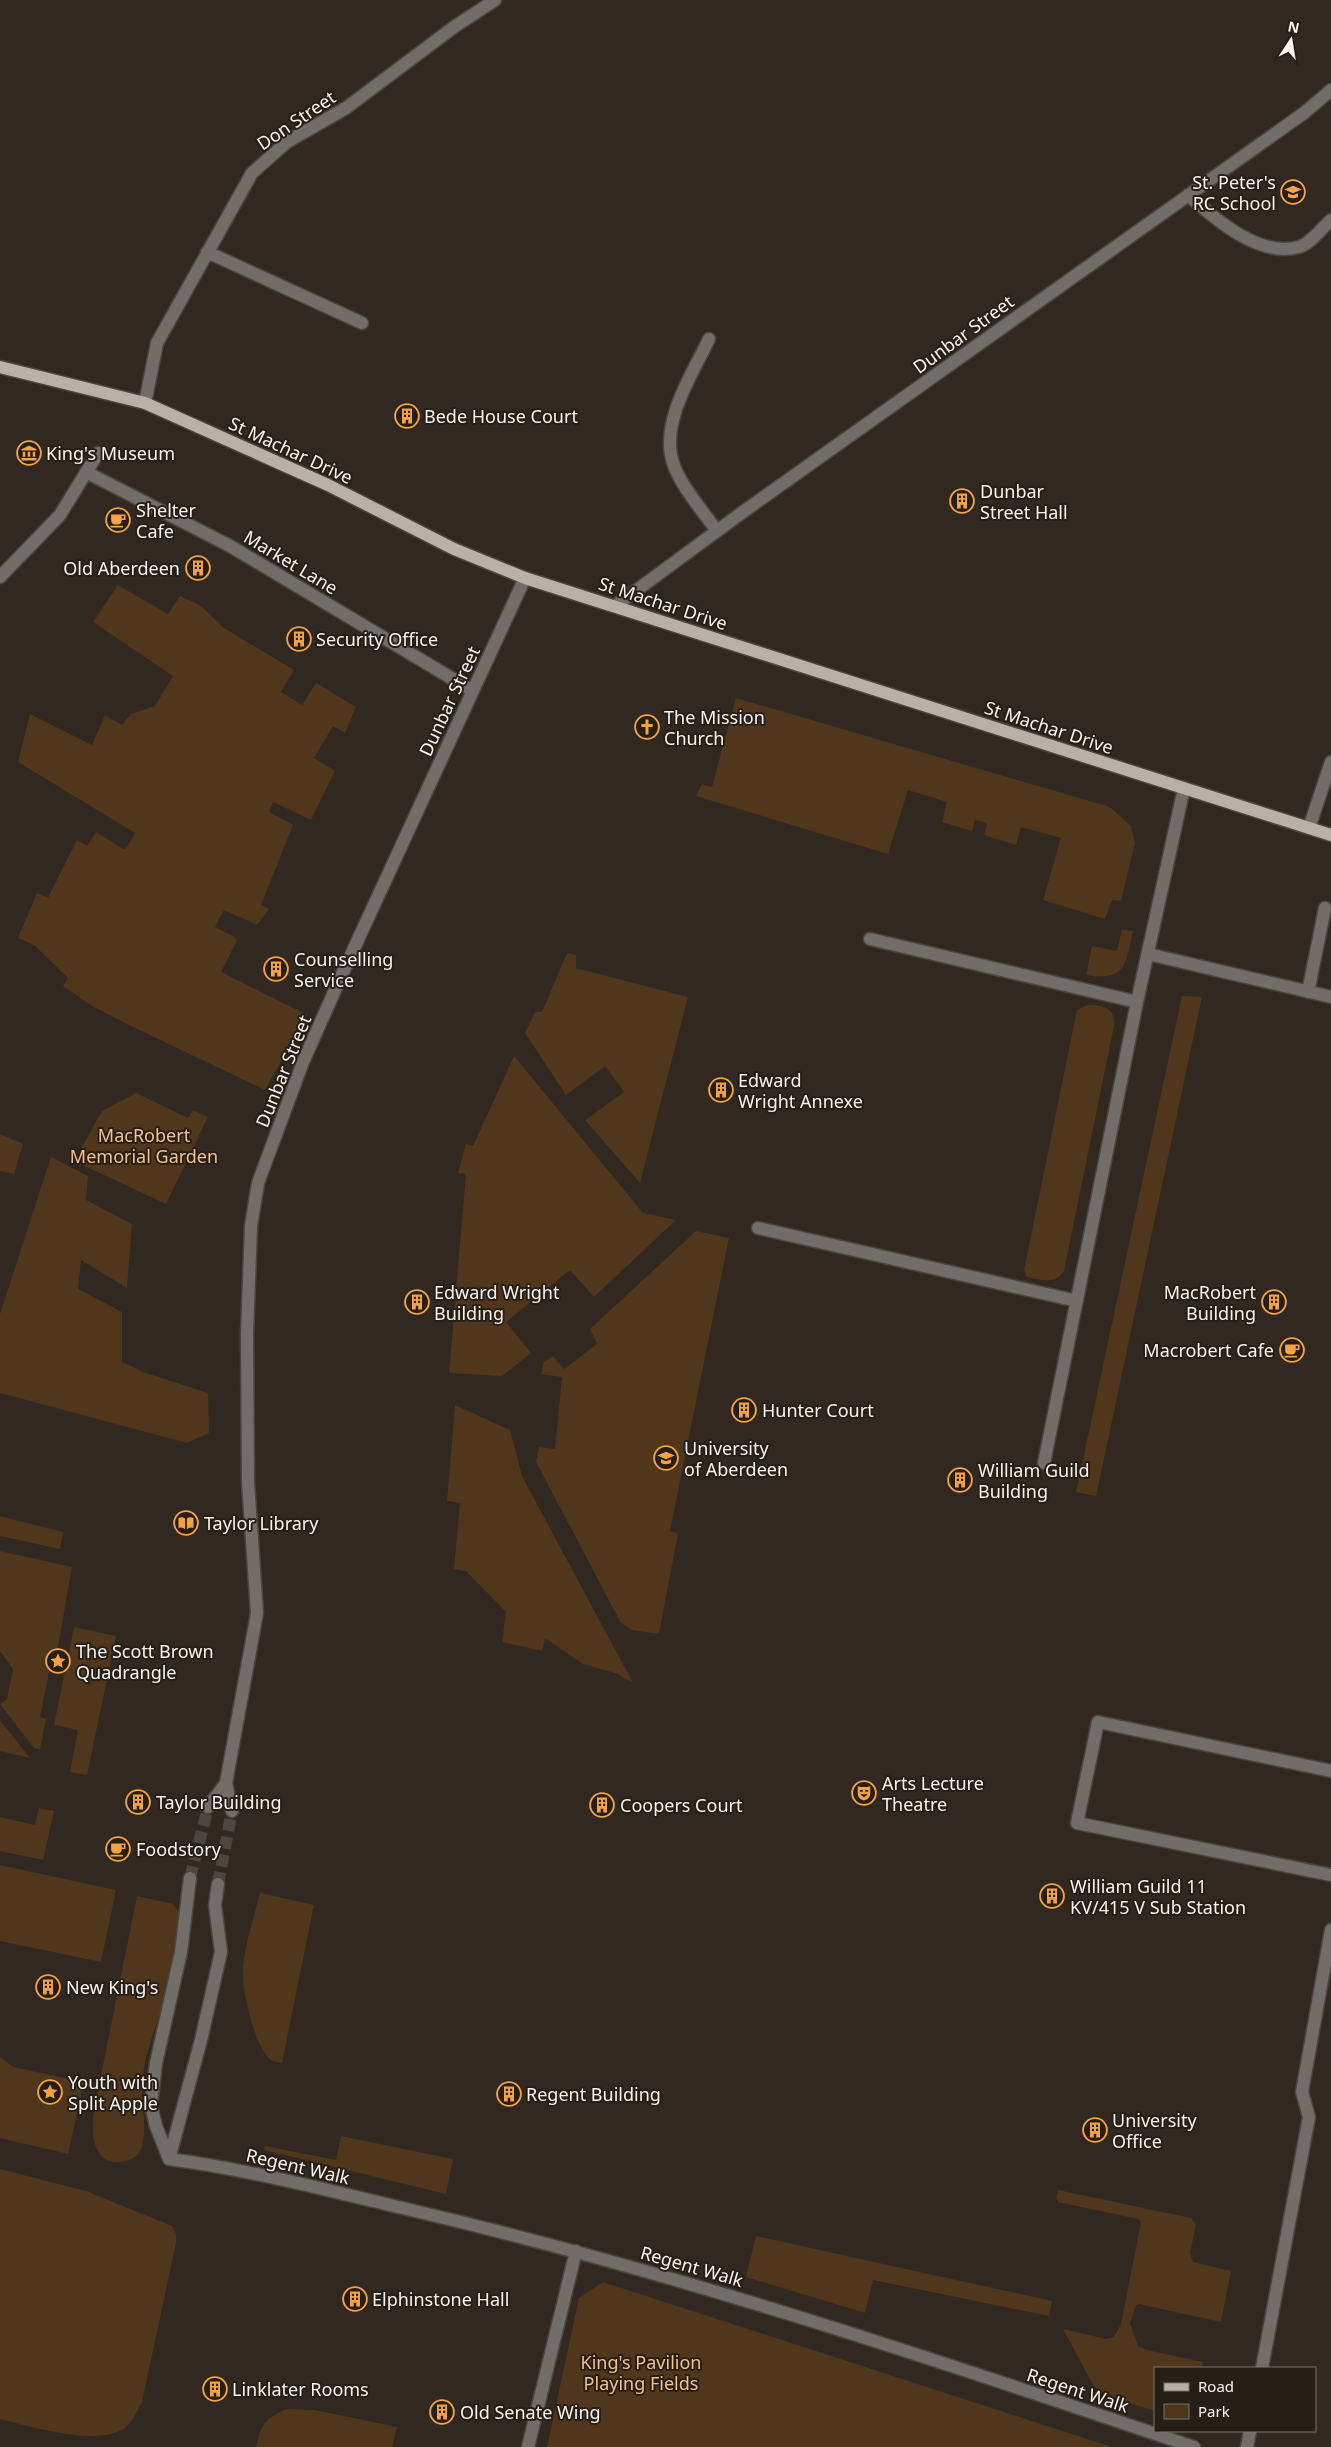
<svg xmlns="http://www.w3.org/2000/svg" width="1331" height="2447" font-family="'Noto Sans',sans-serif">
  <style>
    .green { fill: #50361b }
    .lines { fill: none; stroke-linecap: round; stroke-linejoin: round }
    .minor-tunnel { stroke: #4e4640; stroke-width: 12; stroke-dasharray: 12 6; stroke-linecap: butt }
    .minor-casing { stroke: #4c443e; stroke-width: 15 }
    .major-casing { stroke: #4c443e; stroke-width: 15 }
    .minor { stroke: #716d69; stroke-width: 12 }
    .major { stroke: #b9b0a8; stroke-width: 12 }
    .labels { text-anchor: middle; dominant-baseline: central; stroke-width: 4; stroke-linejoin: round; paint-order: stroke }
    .street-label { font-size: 18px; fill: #f9f3ee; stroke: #261f17 }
    .poi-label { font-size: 18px; fill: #f9f3ee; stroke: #261f17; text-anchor: start }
    .park-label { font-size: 18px; fill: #f4c08e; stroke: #261f17 }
  </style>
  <rect width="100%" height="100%" fill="#302821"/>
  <path class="green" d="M 118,585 L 168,614 L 180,596 L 200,605 L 224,628 L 294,670 L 281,692 L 302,705 L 316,683 L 356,707 L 345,733 L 333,726 L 314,758 L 335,771 L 311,820 L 273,802 L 269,812 L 293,825 L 261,905 L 269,909 L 257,925 L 224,910 L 215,927 L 235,937 L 237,940 L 221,972 L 307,1015 L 265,1090 L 129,1025 L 92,1006 L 63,986 L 68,978 L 34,945 L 18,938 L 37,893 L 48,898 L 77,840 L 87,846 L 96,832 L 125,850 L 135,833 L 18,762 L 30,714 L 92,745 L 105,715 L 122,725 L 131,714 L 155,706 L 173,676 L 93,622 Z
    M 736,698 L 1110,807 L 1131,826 L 1135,843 L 1121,901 L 1112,900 L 1105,919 L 1043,900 L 1061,838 L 1021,827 L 1016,845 L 984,835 L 987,823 L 975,820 L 972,831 L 942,822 L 947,802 L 908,790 L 888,854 L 696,796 L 702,784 L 712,787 Z
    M 1122,929 L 1133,931 C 1126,964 1126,982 1086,975 L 1092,946 L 1117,951 Z
    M 567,953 L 576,955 L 576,968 L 688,997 L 640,1183 L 585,1120 L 624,1092 L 605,1066 L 566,1095 L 525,1033 L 535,1012 L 542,1012 Z
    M 1182,996 L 1202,997 L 1096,1496 L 1076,1492 Z
    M 1088,1005 C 1103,1005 1116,1008 1114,1026 L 1064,1271 C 1054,1285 1041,1280 1027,1277 L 1024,1270 L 1077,1010 Z
    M 514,1056 L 643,1213 L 676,1220 L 594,1297 L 570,1270 L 506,1322 L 531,1353 L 502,1376 L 449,1373 L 466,1174 L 458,1173 L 466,1144 L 473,1146 Z
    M 136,1093 L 188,1118 L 193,1110 L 208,1117 L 166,1204 L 74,1161 L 102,1111 Z
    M 0,1134 L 23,1144 L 14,1174 L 0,1171 Z
    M 51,1157 L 88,1176 L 86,1200 L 132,1224 L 127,1288 L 81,1260 L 78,1289 L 122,1312 L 122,1362 L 143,1372 L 208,1393 L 209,1433 L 187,1443 L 0,1393 L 0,1314 Z
    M 696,1231 L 729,1238 L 670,1531 L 678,1533 L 659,1634 L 632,1630 L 621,1623 L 536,1462 L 539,1447 L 555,1449 L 562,1377 L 541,1374 L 543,1363 L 553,1356 L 564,1369 L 597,1344 L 590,1329 Z
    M 455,1405 L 510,1430 L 522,1476 L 633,1683 L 618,1674 L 583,1664 L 545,1638 L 542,1651 L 502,1642 L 506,1612 L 466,1571 L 454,1569 L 460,1503 L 447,1501 Z
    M 0,1516 L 63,1532 L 60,1549 L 0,1536 Z
    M 0,1551 L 72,1567 L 55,1664 L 51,1663 L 40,1717 L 46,1719 L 40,1749 L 34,1748 L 0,1704 L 7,1699 L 13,1669 L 0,1651 Z
    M 74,1627 L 116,1636 L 87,1775 L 70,1772 L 78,1730 L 54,1725 Z
    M 0,1720 L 30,1758 L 0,1751 Z
    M 39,1808 L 54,1811 L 43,1860 L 0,1851 L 0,1817 L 35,1825 Z
    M 0,1865 L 116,1890 L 101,1962 L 0,1941 Z
    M 260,1893 L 314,1905 L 282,2063 C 279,2062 274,2062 271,2060 C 256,2050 243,1994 243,1977 C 242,1950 254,1919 260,1893 Z
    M 137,1896 L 173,1904 L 180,1913 C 174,1943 171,1974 163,2003 C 155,2031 143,2057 142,2087 C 141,2105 151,2144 135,2157 C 129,2161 120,2163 113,2162 C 90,2157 92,2127 94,2110 Z
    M 0,2057 L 13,2067 L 84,2082 L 68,2154 L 0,2138 Z
    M 341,2136 L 453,2159 L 446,2194 L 264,2150 L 265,2146 L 336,2160 Z
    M 0,2169 L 86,2191 L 172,2226 L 176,2234 L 176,2243 L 142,2402 C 137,2411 133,2421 125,2428 C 97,2447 33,2427 0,2419 Z
    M 1058,2190 L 1191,2218 L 1196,2225 L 1190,2253 L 1193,2262 L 1231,2271 L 1221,2322 L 1139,2304 L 1136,2306 L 1130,2323 L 1138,2346 L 1147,2350 L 1203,2362 L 1202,2368 L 1155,2368 L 1155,2411 L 1102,2395 L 1092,2383 L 1063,2329 L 1106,2339 L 1114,2337 L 1121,2324 L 1141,2222 L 1138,2219 L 1058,2202 L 1056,2198 Z
    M 756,2236 L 1052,2301 L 1049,2316 L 873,2280 L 865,2313 L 746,2277 Z
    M 603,2282 L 1112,2447 L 547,2447 L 579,2298 Z
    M 286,2409 L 315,2410 L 397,2427 L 392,2447 L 256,2447 C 261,2424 265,2419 286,2409 Z"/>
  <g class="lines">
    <path class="minor-tunnel" d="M 190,1878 L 208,1807
      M 218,1884 L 232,1811"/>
    <g class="minor-casing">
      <path id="minor" d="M 1188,195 C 1215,219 1259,258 1299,247 C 1310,244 1322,228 1331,220
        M 207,252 L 362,323
        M 709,339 C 693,373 664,416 671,455 C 675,480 703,511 717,531
        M 145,403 L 157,343 L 252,173 L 287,142 L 346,108 L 454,27 L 495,0
        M 86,472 L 230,546 L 473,691
        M 0,577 L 60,515 L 98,453
        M 615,606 L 747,509 L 1304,113 L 1331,90
        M 1309,828 L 1331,762
        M 870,939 L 1137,1002
        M 1148,954 L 1331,997
        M 1308,992 L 1325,908
        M 758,1228 L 1077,1301
        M 1044,1463 L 1137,1002 L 1184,788
        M 1331,1771 L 1098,1722 L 1077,1823 L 1331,1875
        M 208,1807 L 226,1783
        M 232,1811 L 226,1783 L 257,1613 L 248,1482 L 247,1334 L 251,1226 L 258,1183 L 303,1062 L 344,970 L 525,578
        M 169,2159 C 252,2170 334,2192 415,2211 C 679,2273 937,2360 1194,2447
        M 169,2159 L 156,2126 L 151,2105 L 156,2063 L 181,1952 L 190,1878
        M 169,2159 L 201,2040 L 221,1952 L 215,1905 L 218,1884
        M 1262,2368 L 1309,2117 L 1302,2092 L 1331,1930
        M 528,2447 L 576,2251
        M 1247,2447 L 1250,2431"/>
    </g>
    <g class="major-casing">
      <path id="major" d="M 0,367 L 145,403 L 328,485 L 454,549 L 525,578 L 1331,835"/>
    </g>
    <use href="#minor" class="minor"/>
    <use href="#major" class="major"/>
  </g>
  <defs>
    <g id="school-ring" transform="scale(1.25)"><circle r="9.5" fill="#261f17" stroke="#f5a246" stroke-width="1.5"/><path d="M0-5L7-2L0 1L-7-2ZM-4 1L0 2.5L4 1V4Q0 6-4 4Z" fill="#f5a246"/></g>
    <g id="building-ring" transform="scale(1.25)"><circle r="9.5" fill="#261f17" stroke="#f5a246" stroke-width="1.5"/><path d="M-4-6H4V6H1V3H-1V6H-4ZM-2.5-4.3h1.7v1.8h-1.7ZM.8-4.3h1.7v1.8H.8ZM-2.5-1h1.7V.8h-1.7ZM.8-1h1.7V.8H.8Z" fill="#f5a246"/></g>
    <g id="museum-ring" transform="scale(1.25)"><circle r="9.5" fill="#261f17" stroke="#f5a246" stroke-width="1.5"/><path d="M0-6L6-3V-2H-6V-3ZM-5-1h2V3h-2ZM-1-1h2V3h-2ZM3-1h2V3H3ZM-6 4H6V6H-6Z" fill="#f5a246"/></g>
    <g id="cafe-ring" transform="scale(1.25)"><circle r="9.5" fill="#261f17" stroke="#f5a246" stroke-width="1.5"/><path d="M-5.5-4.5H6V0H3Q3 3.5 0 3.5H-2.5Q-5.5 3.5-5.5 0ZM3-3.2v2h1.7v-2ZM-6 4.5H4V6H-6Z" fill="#f5a246"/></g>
    <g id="church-ring" transform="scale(1.25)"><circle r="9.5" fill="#261f17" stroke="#f5a246" stroke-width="1.5"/><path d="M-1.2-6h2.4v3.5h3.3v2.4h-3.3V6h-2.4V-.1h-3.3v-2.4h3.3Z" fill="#f5a246"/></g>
    <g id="university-ring" transform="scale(1.25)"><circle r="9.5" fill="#261f17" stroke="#f5a246" stroke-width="1.5"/><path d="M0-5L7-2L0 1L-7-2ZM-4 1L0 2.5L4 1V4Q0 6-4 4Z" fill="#f5a246"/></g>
    <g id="library-ring" transform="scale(1.25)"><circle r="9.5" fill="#261f17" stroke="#f5a246" stroke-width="1.5"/><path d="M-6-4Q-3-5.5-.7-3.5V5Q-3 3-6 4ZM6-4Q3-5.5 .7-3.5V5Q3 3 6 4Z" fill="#f5a246"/></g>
    <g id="sight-ring" transform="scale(1.25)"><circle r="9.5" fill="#261f17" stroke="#f5a246" stroke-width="1.5"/><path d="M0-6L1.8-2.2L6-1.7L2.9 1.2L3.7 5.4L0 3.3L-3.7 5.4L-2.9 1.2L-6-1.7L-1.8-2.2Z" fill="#f5a246"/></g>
    <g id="theatre-ring" transform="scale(1.25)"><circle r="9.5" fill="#261f17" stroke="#f5a246" stroke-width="1.5"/><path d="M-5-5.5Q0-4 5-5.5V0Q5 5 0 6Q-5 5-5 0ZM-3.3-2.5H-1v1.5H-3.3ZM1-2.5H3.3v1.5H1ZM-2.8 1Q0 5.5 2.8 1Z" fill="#f5a246"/></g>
  </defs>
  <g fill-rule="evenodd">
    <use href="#school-ring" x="1293" y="192"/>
    <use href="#building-ring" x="407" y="416"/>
    <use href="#museum-ring" x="29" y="453"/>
    <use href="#building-ring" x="962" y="501"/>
    <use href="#cafe-ring" x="118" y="520"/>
    <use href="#building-ring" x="198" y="568"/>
    <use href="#building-ring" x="299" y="639"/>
    <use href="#church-ring" x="647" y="727"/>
    <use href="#building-ring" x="276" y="969"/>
    <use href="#building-ring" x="721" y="1090"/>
    <use href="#building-ring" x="417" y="1302"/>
    <use href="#building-ring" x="1274" y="1302"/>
    <use href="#cafe-ring" x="1292" y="1350"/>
    <use href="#building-ring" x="744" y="1410"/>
    <use href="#university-ring" x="666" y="1458"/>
    <use href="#building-ring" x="960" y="1480"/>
    <use href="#library-ring" x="186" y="1523"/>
    <use href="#sight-ring" x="58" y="1661"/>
    <use href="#theatre-ring" x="864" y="1793"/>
    <use href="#building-ring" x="138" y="1802"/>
    <use href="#building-ring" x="602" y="1805"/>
    <use href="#cafe-ring" x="118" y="1849"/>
    <use href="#building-ring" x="1052" y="1896"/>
    <use href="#building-ring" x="48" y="1987"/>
    <use href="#sight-ring" x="50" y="2092"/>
    <use href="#building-ring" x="509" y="2094"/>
    <use href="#building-ring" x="1095" y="2130"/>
    <use href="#building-ring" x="355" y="2299"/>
    <use href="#building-ring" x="215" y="2389"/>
    <use href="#building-ring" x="442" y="2412"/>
  </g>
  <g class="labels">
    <g class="street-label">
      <text transform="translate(296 120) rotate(-34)">Don Street</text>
      <text transform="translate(963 334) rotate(-36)">Dunbar Street</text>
      <text transform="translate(291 450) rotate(25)">St Machar Drive</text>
      <text transform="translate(291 562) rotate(31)">Market Lane</text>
      <text transform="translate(663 603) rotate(18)">St Machar Drive</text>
      <text transform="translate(449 701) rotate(-65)">Dunbar Street</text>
      <text transform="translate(1049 727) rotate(18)">St Machar Drive</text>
      <text transform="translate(283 1071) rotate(-68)">Dunbar Street</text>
      <text transform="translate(298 2166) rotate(13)">Regent Walk</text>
      <text transform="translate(692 2266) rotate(16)">Regent Walk</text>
      <text transform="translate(1078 2390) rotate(18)">Regent Walk</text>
    </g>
    <g class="poi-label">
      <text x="1276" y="182" text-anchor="end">St. Peter's<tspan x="1276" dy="21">RC School</tspan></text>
      <text x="424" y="416">Bede House Court</text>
      <text x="46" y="453">King's Museum</text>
      <text x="980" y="491">Dunbar<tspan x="980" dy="21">Street Hall</tspan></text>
      <text x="136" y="510">Shelter<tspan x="136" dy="21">Cafe</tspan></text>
      <text x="180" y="568" text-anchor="end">Old Aberdeen</text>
      <text x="316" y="639">Security Office</text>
      <text x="664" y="717">The Mission<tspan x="664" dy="21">Church</tspan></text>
      <text x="294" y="959">Counselling<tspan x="294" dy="21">Service</tspan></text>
      <text x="738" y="1080">Edward<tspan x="738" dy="21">Wright Annexe</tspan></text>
      <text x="434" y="1292">Edward Wright<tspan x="434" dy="21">Building</tspan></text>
      <text x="1256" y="1292" text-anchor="end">MacRobert<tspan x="1256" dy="21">Building</tspan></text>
      <text x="1274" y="1350" text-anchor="end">Macrobert Cafe</text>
      <text x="762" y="1410">Hunter Court</text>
      <text x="684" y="1448">University<tspan x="684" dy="21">of Aberdeen</tspan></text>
      <text x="978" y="1470">William Guild<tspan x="978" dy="21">Building</tspan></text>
      <text x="204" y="1523">Taylor Library</text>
      <text x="76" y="1651">The Scott Brown<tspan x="76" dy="21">Quadrangle</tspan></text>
      <text x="882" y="1783">Arts Lecture<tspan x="882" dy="21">Theatre</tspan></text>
      <text x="156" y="1802">Taylor Building</text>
      <text x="620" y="1805">Coopers Court</text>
      <text x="136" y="1849">Foodstory</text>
      <text x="1070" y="1886">William Guild 11<tspan x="1070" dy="21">KV/415 V Sub Station</tspan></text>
      <text x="66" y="1987">New King's</text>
      <text x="68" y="2082">Youth with<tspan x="68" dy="21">Split Apple</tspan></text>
      <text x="526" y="2094">Regent Building</text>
      <text x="1112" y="2120">University<tspan x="1112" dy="21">Office</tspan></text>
      <text x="372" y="2299">Elphinstone Hall</text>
      <text x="232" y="2389">Linklater Rooms</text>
      <text x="460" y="2412">Old Senate Wing</text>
    </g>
    <g class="park-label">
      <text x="144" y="1135">MacRobert<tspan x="144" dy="21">Memorial Garden</tspan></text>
      <text x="641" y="2362">King's Pavilion<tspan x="641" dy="21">Playing Fields</tspan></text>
    </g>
  </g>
  <rect x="1154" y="2367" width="162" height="65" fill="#261f17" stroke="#7a746d"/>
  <rect x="1164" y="2383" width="25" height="8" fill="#b9b0a8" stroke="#7a746d"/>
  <text x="1198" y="2392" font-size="15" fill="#f9f3ee">Road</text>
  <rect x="1164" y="2404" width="25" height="15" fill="#50361b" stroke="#7a746d"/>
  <text x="1198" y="2417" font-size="15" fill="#f9f3ee">Park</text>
  <g transform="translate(1291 40) rotate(12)" stroke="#261f17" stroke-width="4" paint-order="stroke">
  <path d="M0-4L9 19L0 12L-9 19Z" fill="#f9f3ee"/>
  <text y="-8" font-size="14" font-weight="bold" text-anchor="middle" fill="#f9f3ee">N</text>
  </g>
</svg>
